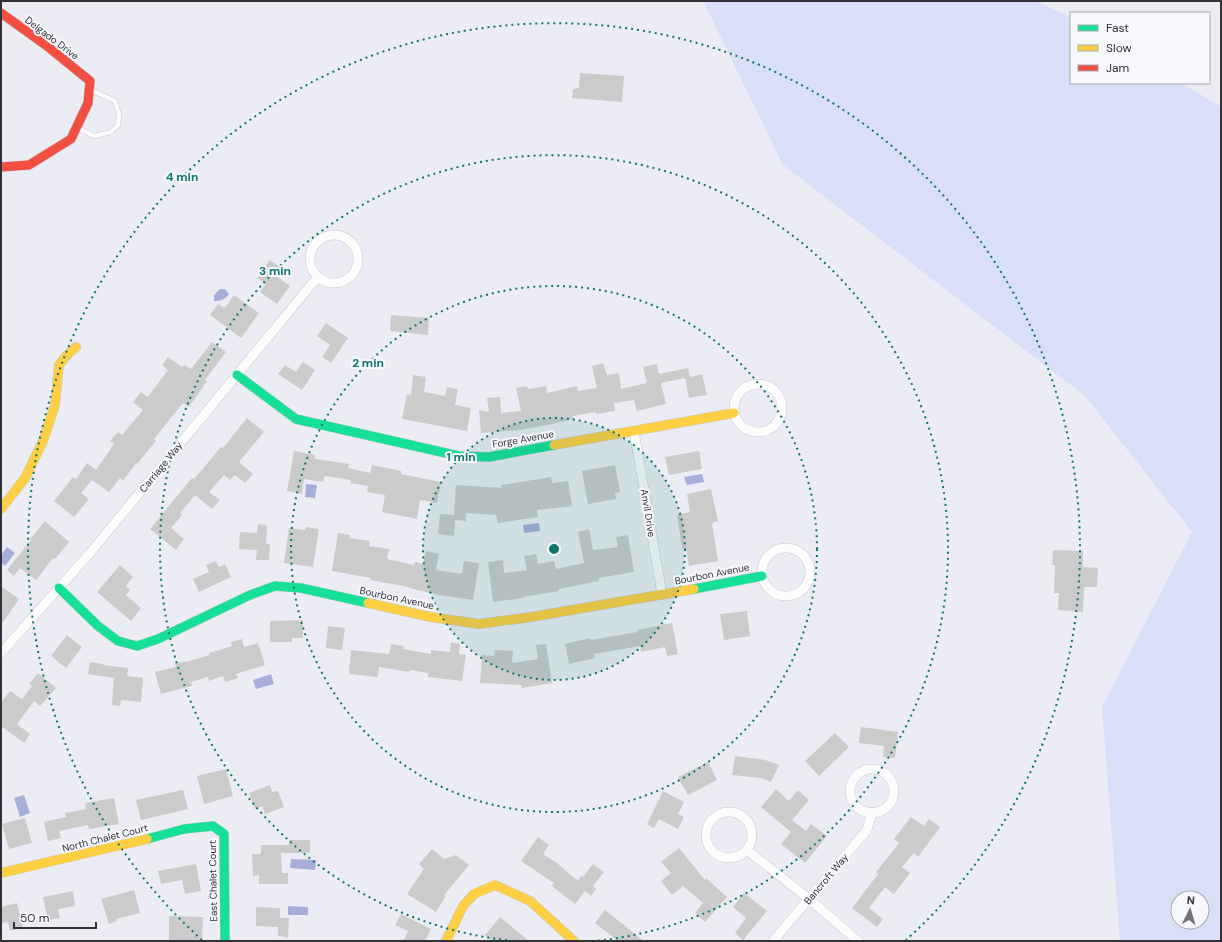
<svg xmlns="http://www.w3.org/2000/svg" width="1222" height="942" font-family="'DM Sans',sans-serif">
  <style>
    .green { fill: #dadff8; fill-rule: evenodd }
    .water { fill: #a8aeda }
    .building { fill: #cbcbcb }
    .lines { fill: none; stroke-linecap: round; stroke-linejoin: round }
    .lane-casing { stroke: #c8c9ce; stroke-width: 5.5 }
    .street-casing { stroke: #c8c9ce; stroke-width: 10 }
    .fast-casing { stroke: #c8c9ce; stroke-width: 10 }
    .slow-casing { stroke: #c8c9ce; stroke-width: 10 }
    .jam-casing { stroke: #c8c9ce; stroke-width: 10 }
    .lane { stroke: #fcfcfd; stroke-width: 4.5 }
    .street { stroke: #fcfcfd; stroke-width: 9 }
    .fast { stroke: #16e098; stroke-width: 9 }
    .slow { stroke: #ffcf43; stroke-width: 9 }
    .jam { stroke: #f24e42; stroke-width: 9 }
    .ring { fill: none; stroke: #0f766e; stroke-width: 2; stroke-dasharray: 2 4 }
    .labels { text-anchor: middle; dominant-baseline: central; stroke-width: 4; stroke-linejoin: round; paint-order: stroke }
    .street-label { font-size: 10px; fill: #313137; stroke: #f7f8fe }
    .centre { fill: #0f766e; stroke: #f7f8fe; stroke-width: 2 }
    .ring-label { font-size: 12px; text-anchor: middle; font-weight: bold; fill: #0f766e; stroke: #f7f8fe; stroke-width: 4; stroke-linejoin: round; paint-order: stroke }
  </style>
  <rect width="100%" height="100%" fill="#ecedf4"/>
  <path class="green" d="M 703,1 L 1036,1 L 1071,18 L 1071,83 L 1182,83 L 1221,107 L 1221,941 L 1120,941 L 1102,707 L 1192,532 L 1085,396 L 783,165 ZM 1178,898 L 1202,898 L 1202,922 L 1178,922 Z"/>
  <path class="water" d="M 220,289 L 225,289 L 229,294 C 225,300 221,301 214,301 L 214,295 Z
    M 702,474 L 704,482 L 687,485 L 684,477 Z
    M 306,484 L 317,485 L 315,498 L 305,497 Z
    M 539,523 L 540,531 L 524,533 L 523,525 Z
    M 7,547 L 15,553 L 5,566 L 1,563 L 1,555 Z
    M 271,674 L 274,684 L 256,689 L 253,680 Z
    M 24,795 L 30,813 L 20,817 L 14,798 Z
    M 291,859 L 316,860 L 315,870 L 290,868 Z
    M 288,906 L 308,907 L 308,915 L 288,915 Z"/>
  <path class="building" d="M 580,73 L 624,76 L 622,102 L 572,98 L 573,89 L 579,88 Z
    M 270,260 L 282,268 L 276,276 L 290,286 L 277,304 L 260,292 L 266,284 L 257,278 Z
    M 234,295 L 259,313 L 241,338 L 210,315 L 218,304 L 225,308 Z
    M 391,315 L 429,318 L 428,335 L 390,331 Z
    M 326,323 L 348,338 L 331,363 L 322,357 L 330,345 L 317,336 Z
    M 212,342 L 226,352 L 205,380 L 207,381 L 189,407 L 183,403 L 154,439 L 156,441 L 137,464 L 136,463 L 123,481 L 120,478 L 109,492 L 92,480 L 81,493 L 89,499 L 74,517 L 54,501 L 73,477 L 76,479 L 87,463 L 96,470 L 114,444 L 110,441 L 118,432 L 122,435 L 143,410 L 133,402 L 141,392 L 148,397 L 168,370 L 162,365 L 168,357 L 182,367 L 184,365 L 191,369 Z
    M 303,362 L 315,370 L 302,390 L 278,374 L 285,365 L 296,372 Z
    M 603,363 L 607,375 L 619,373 L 621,389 L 647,383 L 643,367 L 657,364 L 659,374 L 688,368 L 690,377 L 702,374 L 707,395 L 689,398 L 685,378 L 661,383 L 666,404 L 637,411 L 634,400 L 614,403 L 615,411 L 596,414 L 595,412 L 573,416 L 573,419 L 552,424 L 520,430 L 481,433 L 479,410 L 489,412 L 487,398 L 500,397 L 501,413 L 521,411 L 516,388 L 527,386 L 528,389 L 546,386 L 547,393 L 577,386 L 578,391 L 597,388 L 592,366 Z
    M 413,375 L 426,377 L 424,392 L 445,396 L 447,387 L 458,389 L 455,405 L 471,408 L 467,431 L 402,419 L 407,394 L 411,395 Z
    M 247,418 L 264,432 L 239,462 L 253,474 L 245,483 L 235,475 L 230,480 L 224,475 L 209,492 L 220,500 L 212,509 L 195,495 L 180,513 L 182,515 L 171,528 L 184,539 L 176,550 L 150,529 L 192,478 L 194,479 L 221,447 L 223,448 Z
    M 294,451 L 315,455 L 315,459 L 349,464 L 348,468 L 370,473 L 372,465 L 401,471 L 401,474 L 441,482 L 437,503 L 420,500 L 417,519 L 382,512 L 385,495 L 367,492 L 368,486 L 350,483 L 351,480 L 325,476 L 323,482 L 304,479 L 302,494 L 287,491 Z
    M 699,451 L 702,469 L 669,475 L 665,457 Z
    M 615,465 L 620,492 L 615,493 L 616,499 L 588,504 L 582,471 Z
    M 551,477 L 552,483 L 568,481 L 572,506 L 537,510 L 538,517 L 498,523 L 496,515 L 466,513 L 466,521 L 455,520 L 454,536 L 438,534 L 440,514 L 454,515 L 456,485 L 502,488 L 501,485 Z
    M 711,489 L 718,521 L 712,523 L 718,561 L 689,566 L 686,548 L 682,548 L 677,515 L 690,512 L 687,494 Z
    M 45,521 L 69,542 L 55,559 L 53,558 L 36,580 L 20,568 L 14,576 L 7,570 L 31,540 L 30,539 Z
    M 258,524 L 267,525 L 266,544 L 270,544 L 269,560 L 256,560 L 257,550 L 239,549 L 240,532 L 257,533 Z
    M 306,527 L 319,529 L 313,567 L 284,563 L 289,528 L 305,530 Z
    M 589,529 L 593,550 L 618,547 L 616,537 L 628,535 L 634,572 L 599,578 L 599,581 L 559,589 L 559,591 L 523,597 L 523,598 L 493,602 L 488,562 L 503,560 L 504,573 L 527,570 L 524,556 L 536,554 L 538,564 L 554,561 L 556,569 L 584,563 L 578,532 Z
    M 338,533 L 350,535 L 350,538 L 370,541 L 369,546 L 389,549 L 387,559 L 414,565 L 415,562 L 423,564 L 426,551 L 439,554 L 436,570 L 462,574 L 464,561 L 479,563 L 473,600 L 439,595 L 409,588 L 409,587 L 370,580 L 371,578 L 332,571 Z
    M 1053,550 L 1083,551 L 1083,567 L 1098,568 L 1097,587 L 1084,587 L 1083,612 L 1058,610 L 1059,593 L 1054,593 L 1055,565 L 1052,565 Z
    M 216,561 L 219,567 L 225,564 L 231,577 L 199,592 L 193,579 L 209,572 L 206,565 Z
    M 120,565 L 133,577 L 126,586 L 130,590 L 126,595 L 141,608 L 131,621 L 97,592 Z
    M 1,586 L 19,599 L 1,625 Z
    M 747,611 L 750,636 L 724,640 L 720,614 Z
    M 303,620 L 303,638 L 292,638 L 292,642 L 270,642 L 270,621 Z
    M 672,623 L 678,654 L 667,656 L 665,647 L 641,652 L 640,646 L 594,654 L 595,658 L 569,664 L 565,644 L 590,638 L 591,640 L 637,632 L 637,630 Z
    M 328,626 L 345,628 L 342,650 L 326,648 Z
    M 67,635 L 82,647 L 66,668 L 51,656 Z
    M 242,639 L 244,647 L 258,643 L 265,665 L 236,674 L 238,678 L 225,682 L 223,676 L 209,681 L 208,677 L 191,682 L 192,686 L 161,694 L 155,672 L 176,667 L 175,663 L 186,661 L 186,662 L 210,655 L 209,653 L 232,646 L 231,642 Z
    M 451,642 L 460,644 L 459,654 L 466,655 L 462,681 L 428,677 L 428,673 L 410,670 L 409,672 L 379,667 L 378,677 L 349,674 L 351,650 L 389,654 L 391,644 L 404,646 L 403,649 L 431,654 L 431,650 L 450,652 Z
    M 546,644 L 552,683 L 522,688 L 521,685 L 480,683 L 482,655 L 494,656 L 495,650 L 513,651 L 512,663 L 538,659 L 536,645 Z
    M 90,662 L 103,664 L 103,665 L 128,668 L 127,676 L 143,678 L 141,702 L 121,700 L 120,706 L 112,705 L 114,678 L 88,674 Z
    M 38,673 L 56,688 L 40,706 L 34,701 L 17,724 L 30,734 L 24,743 L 1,726 L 1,703 L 10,691 L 22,699 L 32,686 L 29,684 Z
    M 861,727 L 898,732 L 895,758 L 883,757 L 884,746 L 859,743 Z
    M 835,733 L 849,747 L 819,776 L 805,761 Z
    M 735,756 L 765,760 L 779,765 L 771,782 L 761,778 L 732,775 Z
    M 708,762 L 717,780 L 688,795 L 678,777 Z
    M 226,769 L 233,796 L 204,804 L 197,776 Z
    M 270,785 L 272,792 L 278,791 L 284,807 L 265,814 L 262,806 L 255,809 L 249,793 Z
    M 776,789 L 789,801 L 798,790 L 809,800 L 792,820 L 806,831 L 811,824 L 827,836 L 805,863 L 781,844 L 791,832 L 761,807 Z
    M 183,790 L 188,809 L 141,820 L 136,800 Z
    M 663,791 L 684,802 L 678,814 L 684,817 L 678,829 L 659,819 L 654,828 L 647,824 Z
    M 114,798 L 119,824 L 89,829 L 88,825 L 59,831 L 61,838 L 48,841 L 44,822 L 66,817 L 65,813 L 86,809 L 85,803 Z
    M 911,817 L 924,826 L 929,819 L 940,827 L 918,857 L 914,853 L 902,867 L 910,873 L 894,894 L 885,887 L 869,908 L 883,919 L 877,927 L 852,908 L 878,874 L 876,872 L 899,843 L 894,839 Z
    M 25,818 L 32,843 L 9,849 L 2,824 Z
    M 538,837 L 549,845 L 543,854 L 557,863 L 578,881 L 581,876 L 583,877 L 593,864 L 604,872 L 593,886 L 596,889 L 591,896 L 585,891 L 575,904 L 552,886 L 554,883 L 521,861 Z
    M 289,840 L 310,840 L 310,853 L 281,853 L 282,873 L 288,873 L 288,884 L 259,884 L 259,875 L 253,876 L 252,854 L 261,854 L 261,845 L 289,845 Z
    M 679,848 L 705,880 L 706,878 L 727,897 L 705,922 L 695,913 L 703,903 L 683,886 L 672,895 L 661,881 L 671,873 L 661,862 Z
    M 432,849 L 444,859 L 456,855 L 469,865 L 444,895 L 446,896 L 436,912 L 407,894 L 424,869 L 419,864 Z
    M 196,864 L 201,891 L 185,894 L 182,880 L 161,884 L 158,871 Z
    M 134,890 L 140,913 L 116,919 L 117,921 L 109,924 L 101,899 Z
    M 73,891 L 75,906 L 58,909 L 60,918 L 48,920 L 43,897 Z
    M 744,893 L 767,911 L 743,940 L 735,933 L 746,918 L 733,907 Z
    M 17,903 L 23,928 L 10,931 L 8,922 L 1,923 L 1,907 Z
    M 256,907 L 280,908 L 280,918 L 289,918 L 288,937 L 278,936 L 278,927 L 256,926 Z
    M 605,910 L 644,941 L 618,941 L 595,923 Z
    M 401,914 L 431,929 L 425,941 L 403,941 L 408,931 L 395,925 Z
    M 169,916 L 203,917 L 202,941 L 169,941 Z
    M 500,917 L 529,941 L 492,941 L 485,935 Z"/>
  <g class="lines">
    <g class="lane-casing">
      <path id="lane" d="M 78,128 L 94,136 L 111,132 L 118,125 L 119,115 L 115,101 L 91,90"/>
    </g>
    <g class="street-casing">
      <path id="street" d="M310 259a24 24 0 1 1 48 0a24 24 0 1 1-48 0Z
        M734 408a24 24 0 1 1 48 0a24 24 0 1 1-48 0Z
        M 634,431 L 662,594
        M762 572a24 24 0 1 1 48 0a24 24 0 1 1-48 0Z
        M 1,653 L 90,553 L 311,285 L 318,278
        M850 791a22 22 0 1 1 44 0a22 22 0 1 1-44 0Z
        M706 835a23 23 0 1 1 46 0a23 23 0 1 1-46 0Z
        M 747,850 L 809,899 L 858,941
        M 773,941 L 867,830 L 872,812"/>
    </g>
    <g class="fast-casing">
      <path id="fast" d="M 237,375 L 296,419 L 459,456 L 489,457 L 554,445
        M 59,588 L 98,626 L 118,641 L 137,646 L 158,639 L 250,595 L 275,586 L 301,588 L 368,603
        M 694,589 L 762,576
        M 147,839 L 184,829 L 213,826 L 224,834 L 225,941"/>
    </g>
    <g class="slow-casing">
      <path id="slow" d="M 554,445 L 734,413
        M 1,509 L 25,478 L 43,441 L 55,405 L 59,365 L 66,356 L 76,347
        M 368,603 L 431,617 L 479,624 L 531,617 L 694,589
        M 1,873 L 147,839
        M 446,941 L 463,906 L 474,894 L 495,885 L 530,901 L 574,941"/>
    </g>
    <g class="jam-casing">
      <path id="jam" d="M 1,13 L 47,46 L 90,81 L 88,103 L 71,139 L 29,165 L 1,167"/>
    </g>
    <use href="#lane" class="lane"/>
    <use href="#street" class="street"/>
    <use href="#fast" class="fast"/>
    <use href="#slow" class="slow"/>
    <use href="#jam" class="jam"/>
  </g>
  <circle cx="554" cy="549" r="131" fill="#0f766e" fill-opacity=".12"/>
  <g class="ring">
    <circle cx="554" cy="549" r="131"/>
    <circle cx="554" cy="549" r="263"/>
    <path d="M513 941A394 394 0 1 1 595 941"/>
    <path d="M202 940A526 526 0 1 1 906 940"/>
  </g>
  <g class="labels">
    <g class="street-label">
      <text transform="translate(52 38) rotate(37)">Delgado Drive</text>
      <text transform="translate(523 439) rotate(-10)">Forge Avenue</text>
      <text transform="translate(161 467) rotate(-51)">Carriage Way</text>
      <text transform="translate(648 513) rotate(81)">Anvil Drive</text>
      <text transform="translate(712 574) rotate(-11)">Bourbon Avenue</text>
      <text transform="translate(397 598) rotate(12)">Bourbon Avenue</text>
      <text transform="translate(105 838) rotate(-14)">North Chalet Court</text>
      <text transform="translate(826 879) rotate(-50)">Bancroft Way</text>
      <text transform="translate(213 881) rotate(-91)">East Chalet Court</text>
    </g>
  </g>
  <circle cx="554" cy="549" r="6" class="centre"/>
  <g class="ring-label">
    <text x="182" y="181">4 min</text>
    <text x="275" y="275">3 min</text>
    <text x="368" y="367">2 min</text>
    <text x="461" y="461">1 min</text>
  </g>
  <rect width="1222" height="942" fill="none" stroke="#313137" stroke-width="4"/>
  <rect x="1070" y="12" width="140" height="72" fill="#f7f8fe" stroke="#a8a8ae"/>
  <rect x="1078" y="25" width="20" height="6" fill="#16e098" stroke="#a8a8ae"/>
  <text x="1106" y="32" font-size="12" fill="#313137">Fast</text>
  <rect x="1078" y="45" width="20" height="6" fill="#ffcf43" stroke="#a8a8ae"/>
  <text x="1106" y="52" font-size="12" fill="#313137">Slow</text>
  <rect x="1078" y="65" width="20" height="6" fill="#f24e42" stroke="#a8a8ae"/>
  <text x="1106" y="72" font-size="12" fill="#313137">Jam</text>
  <g transform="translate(1190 910) rotate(5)"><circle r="19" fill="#f7f8fe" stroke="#a8a8ae"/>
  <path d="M0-3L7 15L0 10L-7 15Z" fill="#727379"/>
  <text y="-6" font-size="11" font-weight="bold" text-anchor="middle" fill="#313137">N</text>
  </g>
  <path d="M14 922v6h82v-6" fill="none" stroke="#313137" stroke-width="2"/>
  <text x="20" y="922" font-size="12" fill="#313137" stroke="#f7f8fe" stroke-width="3" paint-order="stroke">50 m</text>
</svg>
